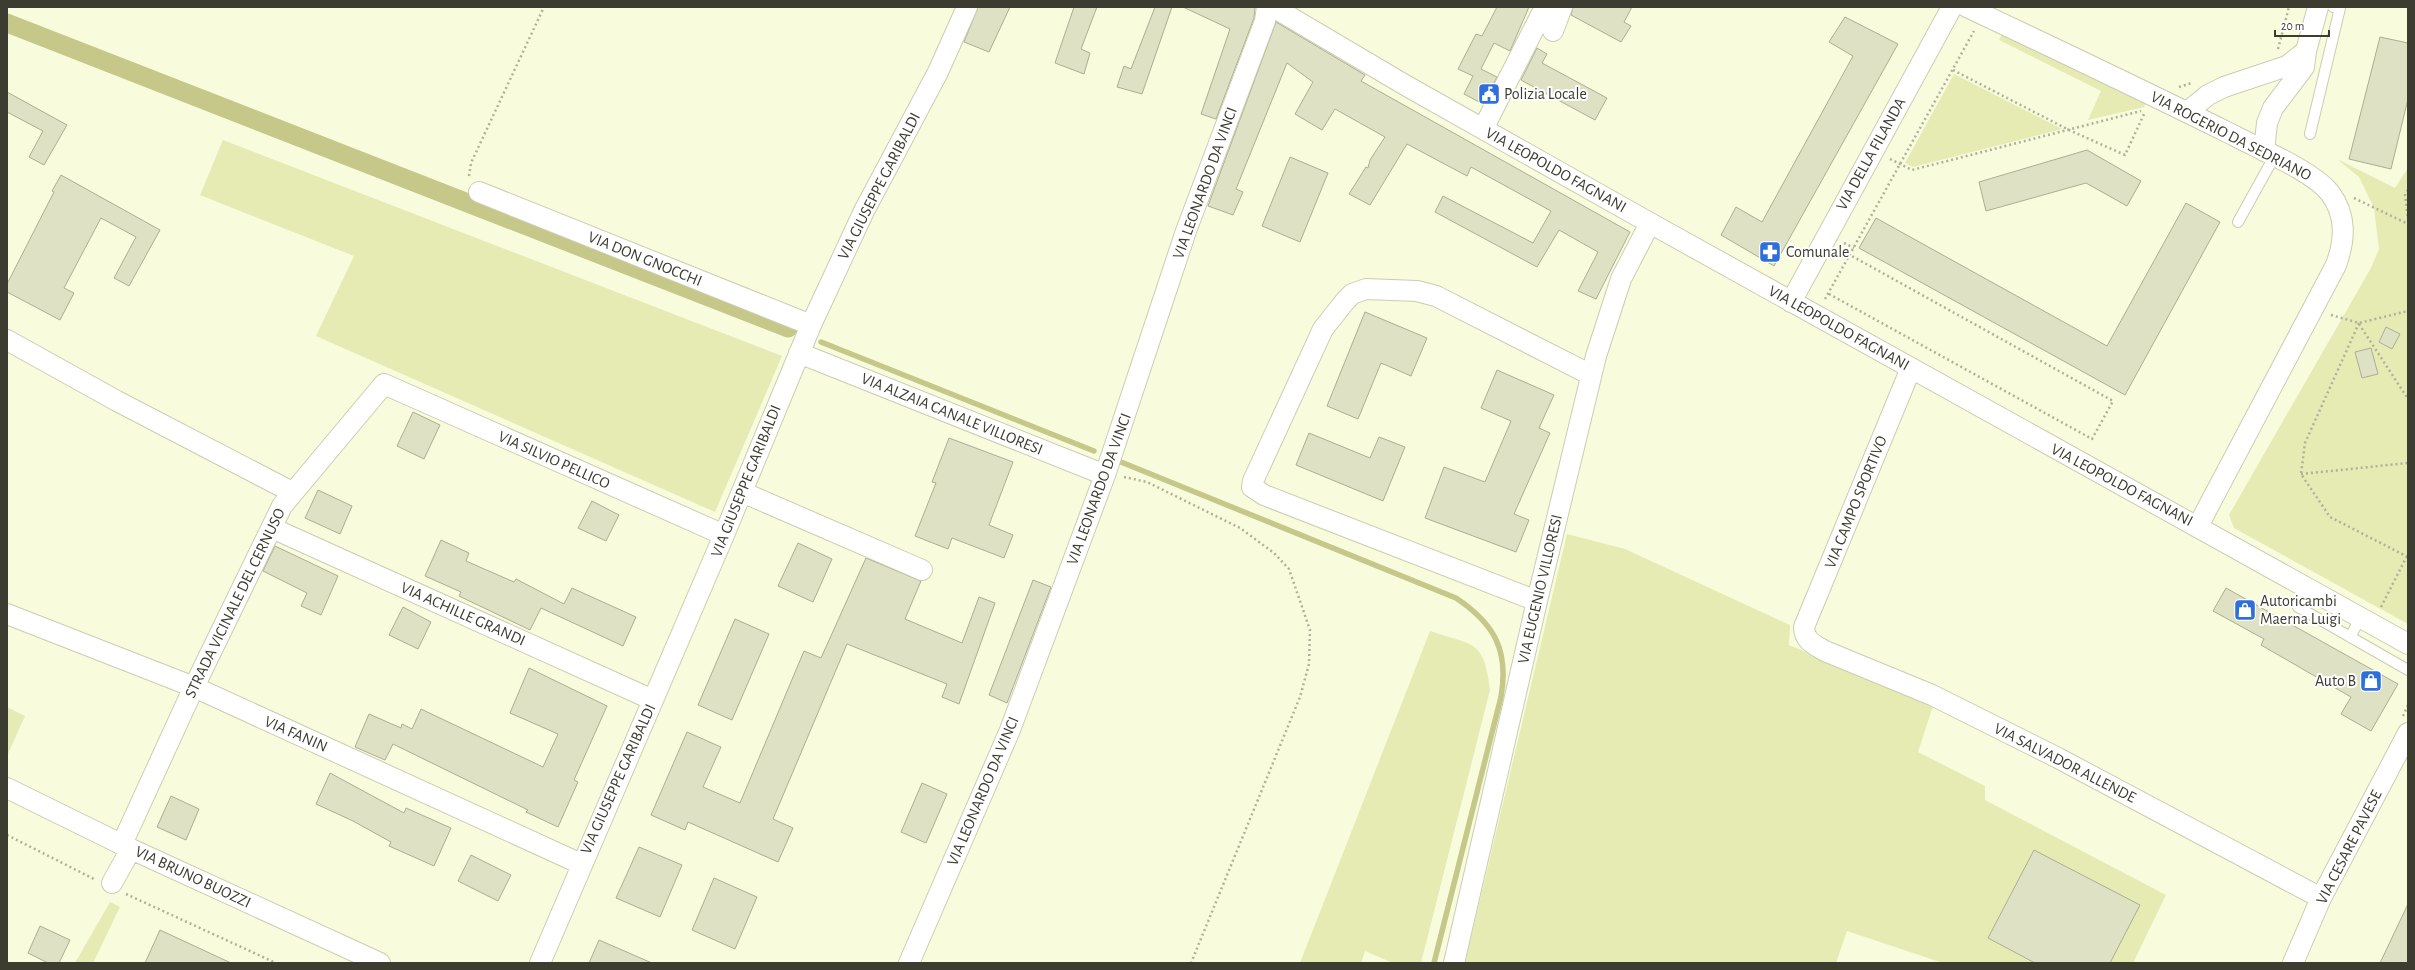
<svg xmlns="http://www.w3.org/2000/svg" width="2415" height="970" font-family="'Alegreya Sans',sans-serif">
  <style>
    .green { fill: #e6eab3 }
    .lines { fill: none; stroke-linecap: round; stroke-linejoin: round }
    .stream { stroke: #c5c889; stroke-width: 5.5 }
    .canal { stroke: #c5c889; stroke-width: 19 }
    .building { fill: #dfe1c4; stroke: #acae92 }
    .lane-casing { stroke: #cbcdb0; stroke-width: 12 }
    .street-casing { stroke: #cbcdb0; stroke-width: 22 }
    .path { stroke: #b0b19a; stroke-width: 2.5; stroke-dasharray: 2 3; stroke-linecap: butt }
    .lane { stroke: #fff; stroke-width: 10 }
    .street { stroke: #fff; stroke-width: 20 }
    .labels { text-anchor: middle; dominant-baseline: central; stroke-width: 4; stroke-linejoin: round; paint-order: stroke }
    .poi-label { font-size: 16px; fill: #3c3c31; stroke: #fff; text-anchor: start }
    .street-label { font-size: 16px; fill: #3c3c31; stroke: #fff }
  </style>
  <rect width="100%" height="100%" fill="#f9fbdd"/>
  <path class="green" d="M 2004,29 L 2149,98 L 2144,107 L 2088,120 L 2101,91 L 1999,40 Z
    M 1954,74 L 2062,129 L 1913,167 L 1905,163 Z
    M 223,140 L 782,356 L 715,512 L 316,336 L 354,256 L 200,195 Z
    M 2337,159 L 2395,188 L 2408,168 L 2408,624 L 2234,528 L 2229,515 L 2371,268 L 2379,249 L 2374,208 L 2359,177 Z
    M 1567,534 L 1625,549 L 1790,625 L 1789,645 L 1933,706 L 1918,752 L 1985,786 L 1985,800 L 2166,895 L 2133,963 L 1943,963 L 1847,931 L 1836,963 L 1465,963 Z
    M 1430,631 C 1474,646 1484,639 1490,690 L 1421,963 L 1393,963 L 1365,951 L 1361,963 L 1300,963 Z
    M 7,707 L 25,716 L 7,756 Z
    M 110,902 L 120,907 L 93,963 L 75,963 Z"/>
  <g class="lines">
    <path class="stream" d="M 821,342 L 1094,451
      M 1121,462 L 1456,598 C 1495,624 1509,651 1501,697 L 1434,963"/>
    <path class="canal" d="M 7,23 L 788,328"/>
  </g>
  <path class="building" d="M 978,7 L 1010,7 L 989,52 L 964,42 Z
    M 1074,7 L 1097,7 L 1081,49 L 1090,53 L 1084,74 L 1055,63 Z
    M 1155,7 L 1172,7 L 1142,94 L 1117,87 L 1124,66 L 1131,69 Z
    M 1183,7 L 1255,7 L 1254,18 L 1216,119 L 1201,114 L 1230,29 Z
    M 1497,7 L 1529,7 L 1510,51 L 1494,43 L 1481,69 L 1497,77 L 1483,104 L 1464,94 L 1473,76 L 1458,69 L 1476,34 L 1482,36 Z
    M 1573,7 L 1632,7 L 1624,22 L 1631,26 L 1621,42 L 1571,15 Z
    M 1845,17 L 1898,44 L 1774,266 L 1721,235 L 1736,207 L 1762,222 L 1853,56 L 1829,42 Z
    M 1276,22 L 1365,75 L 1361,81 L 1630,232 L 1596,299 L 1578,291 L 1598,252 L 1559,230 L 1537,267 L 1435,212 L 1443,196 L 1533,243 L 1551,211 L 1471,167 L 1467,176 L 1407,144 L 1370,205 L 1349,194 L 1366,167 L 1368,168 L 1370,160 L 1385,137 L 1335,109 L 1322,130 L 1295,114 L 1313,82 L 1287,63 L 1236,189 L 1243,192 L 1233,215 L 1208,206 Z
    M 2380,37 L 2408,43 L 2408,99 L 2391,169 L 2349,159 Z
    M 1537,48 L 1547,54 L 1542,63 L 1607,98 L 1595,120 L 1521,80 Z
    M 7,92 L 67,125 L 44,165 L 29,157 L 43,131 L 7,112 Z
    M 2087,150 L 2141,181 L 2127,206 L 2086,183 L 1986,211 L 1979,182 Z
    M 1290,157 L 1328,173 L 1300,242 L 1262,226 Z
    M 61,175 L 160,230 L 129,286 L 114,278 L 136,237 L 101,218 L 64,288 L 74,293 L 60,320 L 7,292 L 7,284 L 54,192 L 52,191 Z
    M 2186,203 L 2220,222 L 2125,395 L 1859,248 L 1876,218 L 2107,346 Z
    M 1365,312 L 1427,338 L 1411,376 L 1381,363 L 1358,419 L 1327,406 Z
    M 2386,327 L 2400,334 L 2392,349 L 2379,342 Z
    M 2371,348 L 2378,374 L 2362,378 L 2355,352 Z
    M 1497,370 L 1554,395 L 1539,428 L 1550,433 L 1514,514 L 1529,520 L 1516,552 L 1425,518 L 1444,467 L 1485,482 L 1511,421 L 1481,408 Z
    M 413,412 L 440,425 L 424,459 L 397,446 Z
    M 1309,433 L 1370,458 L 1379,437 L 1405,447 L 1383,501 L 1296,465 Z
    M 949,438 L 1013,462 L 989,525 L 1013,535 L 1004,558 L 952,538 L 948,549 L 915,536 L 936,483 L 932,482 Z
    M 318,490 L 352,506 L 340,534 L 305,518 Z
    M 592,501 L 619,515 L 606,541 L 578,528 Z
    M 441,540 L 469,553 L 466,561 L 514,582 L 516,579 L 564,604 L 572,588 L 636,617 L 623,646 L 541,608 L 530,630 L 459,596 L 461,592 L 425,576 Z
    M 798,543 L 832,559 L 813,602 L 778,586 Z
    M 275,546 L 338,576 L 321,615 L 301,606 L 307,593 L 263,571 Z
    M 866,558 L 921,581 L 905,619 L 962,643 L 979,597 L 995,603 L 959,704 L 942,697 L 947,684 L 847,644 L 773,819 L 793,828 L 778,862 L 688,822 L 685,830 L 651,815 L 687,732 L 721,747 L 703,787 L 740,803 L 804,651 L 821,658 Z
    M 1033,580 L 1051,587 L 1007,703 L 989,695 Z
    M 2226,588 L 2398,684 L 2371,731 L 2341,714 L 2351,697 L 2261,645 L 2264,639 L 2213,611 Z
    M 403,607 L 431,622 L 418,649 L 389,635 Z
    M 735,619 L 769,634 L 732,720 L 698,705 Z
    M 529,668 L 607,706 L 574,780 L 578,782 L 558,827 L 526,812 L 528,810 L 393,744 L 385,760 L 355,747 L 369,714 L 401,728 L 402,724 L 412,729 L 421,709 L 543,767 L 558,734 L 510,713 Z
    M 330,773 L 404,813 L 406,808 L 451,828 L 434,866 L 389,846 L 391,842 L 353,821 L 316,804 Z
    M 922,783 L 947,794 L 926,843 L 901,832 Z
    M 171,796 L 199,809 L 186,840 L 157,827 Z
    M 639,847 L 682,865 L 660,917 L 616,898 Z
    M 2034,850 L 2140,905 L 2110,963 L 2035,963 L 1988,938 Z
    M 471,855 L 511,875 L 498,901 L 458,881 Z
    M 714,878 L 757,897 L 735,949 L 692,930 Z
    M 2408,904 L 2408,963 L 2380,963 Z
    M 40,926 L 70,940 L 59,963 L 48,963 L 28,953 Z
    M 160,930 L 231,963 L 145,963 Z
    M 599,940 L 652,963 L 589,963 Z"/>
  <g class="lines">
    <g class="lane-casing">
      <path id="lane" d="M 2310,134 L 2340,8 L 2333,7
        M 2238,222 L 2274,157
        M 2308,588 L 2298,607 L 2408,670
        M 2350,637 L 2361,617"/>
    </g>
    <g class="street-casing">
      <path id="street" d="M 1273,7 L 1405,85 L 1650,223 L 2408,644
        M 1967,7 C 2056,49 2146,92 2235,136 C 2261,150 2313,171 2330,193 C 2347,216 2345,240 2336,265 L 2198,526
        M 1553,31 L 1562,7
        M 2306,51 L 2318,7
        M 2187,112 L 2208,95 L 2224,87 L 2287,66 L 2306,51 L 2304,67 L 2273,108 L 2267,123 L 2264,151
        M 1483,129 L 1545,7
        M 479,192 L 811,325
        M 1791,302 L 1952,7
        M 7,340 L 117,401 L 292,492
        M 799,353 L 1105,475
        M 1911,368 L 1804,627 C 1804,641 1815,645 1825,651 L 1932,695 L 2058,758 L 2321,898
        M 742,492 L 922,570
        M 272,528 L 653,700
        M 1537,601 L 1264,495 L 1252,487 L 1253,481 L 1323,329 L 1346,300 L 1352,294 L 1366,289 L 1417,291 L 1436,296 L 1591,375
        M 7,614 L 194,687 L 581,864
        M 7,788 L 131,849 L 380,963
        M 122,844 L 194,687 L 282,506 L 384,384 L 724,535
        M 112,883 L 131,849
        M 540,963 L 724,535 L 811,325 L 864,211 L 938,72 L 967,7
        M 909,963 L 1010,730 L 1105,475 L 1186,231 L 1265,21 L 1267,7
        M 1454,963 L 1537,601 L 1596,356 L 1621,279 L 1650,223
        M 2293,963 L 2321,898 L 2408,733"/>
    </g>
    <path class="path" d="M 2278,49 L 2289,7
      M 1953,70 L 2069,130 L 2125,155 L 2145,112
      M 2179,87 L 2192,83
      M 1890,159 L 1912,170 L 2141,111
      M 469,176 L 471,163 L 544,7
      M 2408,190 L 2405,194 L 2408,219
      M 2354,198 L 2408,224
      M 1844,243 L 1854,248
      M 1829,294 L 2092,439 L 2113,401 L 1850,255
      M 1825,299 L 1974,31
      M 2331,315 L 2359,323 L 2408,311
      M 2359,323 L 2305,443 L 2301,474 L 2330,517 L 2408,557
      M 2359,324 L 2408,399
      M 2301,474 L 2408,463
      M 1124,477 L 1147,482 L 1240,528 L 1274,553 L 1289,569 L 1310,630 L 1309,664 L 1300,697 L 1191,963
      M 2381,607 L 2408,554
      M 2403,716 L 2408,705
      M 7,835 L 94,879
      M 126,894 L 276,963"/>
    <use href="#lane" class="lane"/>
    <use href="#street" class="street"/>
  </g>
  <defs>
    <g id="civic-square" transform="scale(1.15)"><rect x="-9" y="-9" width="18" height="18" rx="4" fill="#2f6fdc" stroke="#fff"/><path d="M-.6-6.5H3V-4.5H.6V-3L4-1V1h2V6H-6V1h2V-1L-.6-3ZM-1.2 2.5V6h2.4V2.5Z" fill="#fff"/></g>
    <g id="pharmacy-square" transform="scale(1.15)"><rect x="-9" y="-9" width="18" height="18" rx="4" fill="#2f6fdc" stroke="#fff"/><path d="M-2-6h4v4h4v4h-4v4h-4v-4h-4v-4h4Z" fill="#fff"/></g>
    <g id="shop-square" transform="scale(1.15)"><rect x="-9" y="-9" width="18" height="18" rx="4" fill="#2f6fdc" stroke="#fff"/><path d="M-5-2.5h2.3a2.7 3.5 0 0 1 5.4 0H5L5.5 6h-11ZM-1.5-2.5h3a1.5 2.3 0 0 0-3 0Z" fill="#fff"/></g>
  </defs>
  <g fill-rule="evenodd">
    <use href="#civic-square" x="1489" y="94"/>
    <use href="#pharmacy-square" x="1770" y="252"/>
    <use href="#shop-square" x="2245" y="610"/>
    <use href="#shop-square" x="2371" y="681"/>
  </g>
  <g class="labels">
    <g class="poi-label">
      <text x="1504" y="94">Polizia Locale</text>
      <text x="1786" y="252">Comunale</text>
      <text x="2260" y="601">Autoricambi<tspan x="2260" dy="18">Maerna Luigi</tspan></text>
      <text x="2356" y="681" text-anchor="end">Auto B</text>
    </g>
    <g class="street-label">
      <text transform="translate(2231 136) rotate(27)">VIA ROGERIO DA SEDRIANO</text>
      <text transform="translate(1871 154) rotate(-61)">VIA DELLA FILANDA</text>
      <text transform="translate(1556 170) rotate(29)">VIA LEOPOLDO FAGNANI</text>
      <text transform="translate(1205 183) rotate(-70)">VIA LEONARDO DA VINCI</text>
      <text transform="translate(879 186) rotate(-63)">VIA GIUSEPPE GARIBALDI</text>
      <text transform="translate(645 259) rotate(22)">VIA DON GNOCCHI</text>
      <text transform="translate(1839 328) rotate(29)">VIA LEOPOLDO FAGNANI</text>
      <text transform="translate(952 414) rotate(22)">VIA ALZAIA CANALE VILLORESI</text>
      <text transform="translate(554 460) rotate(24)">VIA SILVIO PELLICO</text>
      <text transform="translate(746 481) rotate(-68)">VIA GIUSEPPE GARIBALDI</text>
      <text transform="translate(2122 485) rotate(28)">VIA LEOPOLDO FAGNANI</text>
      <text transform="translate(1099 489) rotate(-70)">VIA LEONARDO DA VINCI</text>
      <text transform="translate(1856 502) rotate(-68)">VIA CAMPO SPORTIVO</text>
      <text transform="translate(1540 589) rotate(-77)">VIA EUGENIO VILLORESI</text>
      <text transform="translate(235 603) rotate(-64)">STRADA VICINALE DEL CERNUSO</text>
      <text transform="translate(463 614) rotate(24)">VIA ACHILLE GRANDI</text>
      <text transform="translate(296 734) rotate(24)">VIA FANIN</text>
      <text transform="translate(2065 763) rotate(27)">VIA SALVADOR ALLENDE</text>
      <text transform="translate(618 779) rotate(-66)">VIA GIUSEPPE GARIBALDI</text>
      <text transform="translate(983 791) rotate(-67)">VIA LEONARDO DA VINCI</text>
      <text transform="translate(2349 847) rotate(-63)">VIA CESARE PAVESE</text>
      <text transform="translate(193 877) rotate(25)">VIA BRUNO BUOZZI</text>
    </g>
  </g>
  <rect width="2415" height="970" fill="none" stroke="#3c3c31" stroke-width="16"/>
  <path d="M2275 30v6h54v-6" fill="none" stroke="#3c3c31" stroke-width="2"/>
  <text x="2281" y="30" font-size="12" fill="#3c3c31" stroke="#ffffff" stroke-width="3" paint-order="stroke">20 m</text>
</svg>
